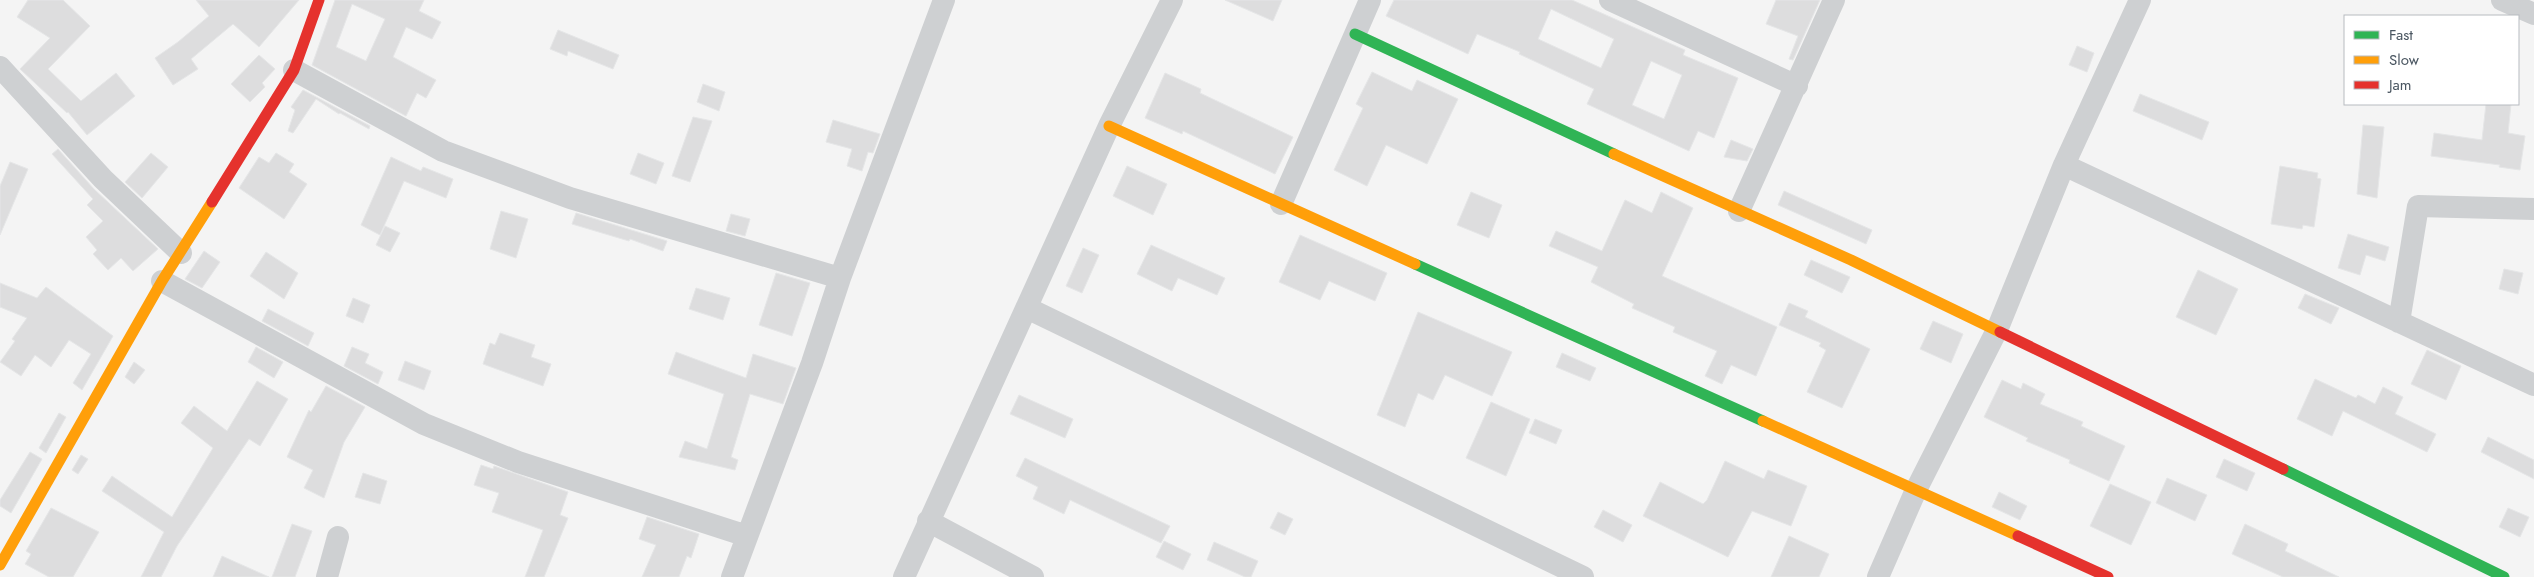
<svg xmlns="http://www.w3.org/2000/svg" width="2534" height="577" font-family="Jost,sans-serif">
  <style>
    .building { fill: #ddddde; stroke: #e5e6e7; fill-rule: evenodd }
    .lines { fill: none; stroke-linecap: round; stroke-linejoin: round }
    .street { stroke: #ced0d2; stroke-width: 22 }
    .fast { stroke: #30b455; stroke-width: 11 }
    .slow { stroke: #ff9f0a; stroke-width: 11 }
    .jam { stroke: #e5322d; stroke-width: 11 }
  </style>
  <rect width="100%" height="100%" fill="#f4f4f4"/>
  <path class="building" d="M 28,0 L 63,0 L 90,26 L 48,69 L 81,101 L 116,73 L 135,96 L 87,135 L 68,112 L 67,113 L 20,69 L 50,38 L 17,17 Z
    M 196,0 L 299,0 L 259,47 L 233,24 L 191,59 L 198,69 L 173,85 L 155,58 L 178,42 L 209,16 Z
    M 335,0 L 424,0 L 419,11 L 441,22 L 432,39 L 406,27 L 393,57 L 436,80 L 426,98 L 417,93 L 406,116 L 312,65 ZM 352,4 L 385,19 L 366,61 L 336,47 Z
    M 1225,0 L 1282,0 L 1273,21 Z
    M 1394,0 L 1572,0 L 1685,50 L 1683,55 L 1738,78 L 1714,138 L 1698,131 L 1689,151 L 1587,104 L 1594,89 L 1519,54 L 1520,52 L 1477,34 L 1468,54 L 1386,16 ZM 1551,9 L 1614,39 L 1601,68 L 1538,39 ZM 1651,61 L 1682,75 L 1664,119 L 1632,105 Z
    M 1776,0 L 1820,0 L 1793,60 L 1789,59 L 1798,36 L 1766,24 Z
    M 558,30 L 619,55 L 613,69 L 568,51 L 567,56 L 550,49 Z
    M 2077,46 L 2094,53 L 2087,72 L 2069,65 Z
    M 259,55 L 275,69 L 262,83 L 265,87 L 250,102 L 231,84 Z
    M 1372,72 L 1412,91 L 1417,80 L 1458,99 L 1427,164 L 1386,145 L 1367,186 L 1334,170 L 1363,108 L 1356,104 Z
    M 1165,73 L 1201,89 L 1200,93 L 1293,137 L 1275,174 L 1183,131 L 1182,134 L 1145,118 Z
    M 703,84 L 725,92 L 719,111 L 697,102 Z
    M 303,90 L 370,126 L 369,129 L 340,113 L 339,114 L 316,99 L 293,133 L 288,131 L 295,110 L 291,107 Z
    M 2140,94 L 2209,122 L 2202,140 L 2133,111 Z
    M 2486,104 L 2511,104 L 2508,133 L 2525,136 L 2520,170 L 2499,167 L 2500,165 L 2431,156 L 2434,133 L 2482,140 Z
    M 693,117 L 712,121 L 690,182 L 672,176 Z
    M 833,120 L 880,134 L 873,153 L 868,152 L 862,171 L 847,166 L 852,149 L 826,142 Z
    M 2363,125 L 2384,127 L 2377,198 L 2357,194 Z
    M 1731,140 L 1753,149 L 1747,161 L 1724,157 Z
    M 58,149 L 94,189 L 158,249 L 133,271 L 121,258 L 108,270 L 93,254 L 97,250 L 86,237 L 103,221 L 87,205 L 93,199 L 52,154 Z
    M 151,153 L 168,167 L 142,198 L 125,182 Z
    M 276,153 L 294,164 L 289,172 L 307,184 L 284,219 L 239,188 L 259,157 L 269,163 Z
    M 638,153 L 664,163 L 656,184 L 630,174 Z
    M 391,157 L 421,171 L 423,167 L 453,179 L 446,198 L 404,181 L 380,235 L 361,225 Z
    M 10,162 L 28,169 L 0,235 L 0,186 Z
    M 1127,166 L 1167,184 L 1153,215 L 1113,196 Z
    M 2280,166 L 2318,173 L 2317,178 L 2321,179 L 2314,227 L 2303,225 L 2302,229 L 2271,224 Z
    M 1784,191 L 1872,230 L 1866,244 L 1778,205 Z
    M 1471,192 L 1502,205 L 1489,238 L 1457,225 Z
    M 1661,192 L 1693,208 L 1662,276 L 1777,327 L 1756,376 L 1731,365 L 1722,384 L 1705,376 L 1717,351 L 1673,332 L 1675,327 L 1632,308 L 1634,304 L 1591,282 L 1598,267 L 1549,246 L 1556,231 L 1602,251 L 1625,200 L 1652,213 Z
    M 501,211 L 528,219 L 516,258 L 490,249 Z
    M 576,213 L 667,241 L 663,251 L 630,239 L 629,241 L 572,224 Z
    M 731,214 L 750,219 L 745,236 L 726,231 Z
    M 385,226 L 400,233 L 390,252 L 376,245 Z
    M 2348,234 L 2389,247 L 2385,261 L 2366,255 L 2360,275 L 2338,268 Z
    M 1300,235 L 1387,273 L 1375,301 L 1329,281 L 1320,300 L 1279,282 Z
    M 1151,245 L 1225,278 L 1217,295 L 1178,278 L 1172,291 L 1137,274 Z
    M 1083,248 L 1099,255 L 1082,293 L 1066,286 Z
    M 204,251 L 220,262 L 202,288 L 185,279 Z
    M 266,252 L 298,273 L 284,299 L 250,276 Z
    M 1811,260 L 1850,277 L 1842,293 L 1804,275 Z
    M 2504,269 L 2523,273 L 2518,294 L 2499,289 Z
    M 2198,270 L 2238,289 L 2216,335 L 2176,317 Z
    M 776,273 L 810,283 L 792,336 L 759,325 Z
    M 0,283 L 37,298 L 46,287 L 113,336 L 82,390 L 73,383 L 91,354 L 69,340 L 51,367 L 35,355 L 21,376 L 0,362 L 15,341 L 12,339 L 27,318 L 0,307 Z
    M 696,288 L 730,298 L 723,320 L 689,309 Z
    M 2305,294 L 2339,308 L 2331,324 L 2298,308 Z
    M 353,298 L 370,305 L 363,323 L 346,316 Z
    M 1789,303 L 1808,311 L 1805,317 L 1870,349 L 1842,408 L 1807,392 L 1826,350 L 1819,346 L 1821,343 L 1779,325 Z
    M 268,309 L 314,333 L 308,346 L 262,321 Z
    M 1418,312 L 1512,352 L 1492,396 L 1445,375 L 1433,400 L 1418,393 L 1405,427 L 1377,415 Z
    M 1933,321 L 1963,334 L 1951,363 L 1920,349 Z
    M 500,333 L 535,345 L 531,357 L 551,364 L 543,386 L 483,364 L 490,343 L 495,345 Z
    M 256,347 L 283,362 L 274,378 L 248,362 Z
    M 352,347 L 369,354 L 365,363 L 383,372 L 378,384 L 344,366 Z
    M 2427,350 L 2461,366 L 2446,400 L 2411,384 Z
    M 676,352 L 746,378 L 753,354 L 796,368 L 783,404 L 750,394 L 731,457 L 738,460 L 735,470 L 679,457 L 685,441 L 707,449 L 724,394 L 668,374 Z
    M 1562,353 L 1596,368 L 1590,381 L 1556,367 Z
    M 405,361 L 431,371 L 424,390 L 398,380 Z
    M 134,362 L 145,370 L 134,384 L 125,377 Z
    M 2315,379 L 2356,398 L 2358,395 L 2375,404 L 2383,387 L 2403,397 L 2395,414 L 2436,434 L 2427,452 L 2343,411 L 2332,436 L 2297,419 Z
    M 2002,380 L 2021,389 L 2023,383 L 2045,394 L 2040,404 L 2083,422 L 2081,426 L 2125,446 L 2109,481 L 2069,463 L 2070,460 L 2026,441 L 2028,438 L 1984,417 Z
    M 257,381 L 288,399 L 260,446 L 249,439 L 177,546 L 161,577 L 141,577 L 164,532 L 102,491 L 112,476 L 172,517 L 213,448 L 181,423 L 194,406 L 227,431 Z
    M 326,386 L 365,407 L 344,442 L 324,498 L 304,488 L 313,470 L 287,457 L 309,410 L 311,412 Z
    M 1019,395 L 1073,419 L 1065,438 L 1010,414 Z
    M 1491,402 L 1530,419 L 1506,476 L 1466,458 Z
    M 59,413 L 66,417 L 46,453 L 39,448 Z
    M 1535,419 L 1562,430 L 1556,444 L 1529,433 Z
    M 2488,437 L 2534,460 L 2534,479 L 2481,452 Z
    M 30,452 L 42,459 L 11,513 L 0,506 L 0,500 Z
    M 81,455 L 88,459 L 78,474 L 72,470 Z
    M 1025,458 L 1170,526 L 1161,543 L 1070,500 L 1064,514 L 1033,499 L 1038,487 L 1016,476 Z
    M 2224,459 L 2255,473 L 2247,491 L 2216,477 Z
    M 1725,461 L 1764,479 L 1768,470 L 1807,486 L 1791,526 L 1752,511 L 1728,557 L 1643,516 L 1660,482 L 1703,504 L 1707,500 Z
    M 481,465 L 493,469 L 494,466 L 568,492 L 560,515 L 568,518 L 544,577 L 525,577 L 543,530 L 492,512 L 499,493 L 474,485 Z
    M 363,473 L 387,481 L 380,504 L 355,497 Z
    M 2167,478 L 2207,495 L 2195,521 L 2156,503 Z
    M 2110,484 L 2151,502 L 2131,545 L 2090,526 Z
    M 1999,492 L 2027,506 L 2020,520 L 1992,507 Z
    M 51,508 L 99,532 L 73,577 L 49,577 L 25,564 L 31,554 L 26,551 Z
    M 2508,508 L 2529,517 L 2520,537 L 2499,527 Z
    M 1603,510 L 1632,525 L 1623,542 L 1594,527 Z
    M 1278,512 L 1293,519 L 1285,535 L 1270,528 Z
    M 647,517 L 699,534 L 691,558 L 687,556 L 679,577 L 642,577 L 656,545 L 639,539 Z
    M 292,524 L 312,531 L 295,577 L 272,577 Z
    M 2245,524 L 2288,544 L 2285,551 L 2339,577 L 2283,577 L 2232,554 Z
    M 1789,536 L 1829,554 L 1819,577 L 1771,577 Z
    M 1164,541 L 1191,554 L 1183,570 L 1156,557 Z
    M 1214,542 L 1258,561 L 1251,577 L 1245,577 L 1207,560 Z
    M 222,556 L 269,577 L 213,577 Z"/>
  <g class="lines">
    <path class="street" d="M 1610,0 L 1797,86
      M 2502,0 L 2534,14
      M 0,67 L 103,179 L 181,253
      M 294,70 L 443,151 L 570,198 L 840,278
      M 2064,165 L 2534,385
      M 1281,204 L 1370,0
      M 1739,211 L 1834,0
      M 162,281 L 424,424 L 518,462 L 747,536
      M 1027,308 L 1583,577
      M 2399,322 L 2418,206 L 2534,209
      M 928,521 L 1033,577
      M 327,577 L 338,537
      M 732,577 L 812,363 L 840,278 L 944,0
      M 904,577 L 1109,126 L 1172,0
      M 1878,577 L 1916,490 L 1997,330 L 2064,165 L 2140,0"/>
    <path class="fast" d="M 1355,34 L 1614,154
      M 1415,264 L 1763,421
      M 2283,469 L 2504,577"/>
    <path class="slow" d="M 1109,126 L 1415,264
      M 1614,154 L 1851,260 L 2000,332
      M 1763,421 L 2018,536
      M 0,565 L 162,281 L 212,202"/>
    <path class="jam" d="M 212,202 L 294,70 L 319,0
      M 2000,332 L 2283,469
      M 2018,536 L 2108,577"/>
  </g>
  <rect x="2344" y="15" width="175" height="90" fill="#ffffff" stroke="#b7bbc0"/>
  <rect x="2354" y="31" width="25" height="8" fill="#30b455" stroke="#b7bbc0"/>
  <text x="2389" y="40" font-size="15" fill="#4a5661">Fast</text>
  <rect x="2354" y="56" width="25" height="8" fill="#ff9f0a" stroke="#b7bbc0"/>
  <text x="2389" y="65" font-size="15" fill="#4a5661">Slow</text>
  <rect x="2354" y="81" width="25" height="8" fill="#e5322d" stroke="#b7bbc0"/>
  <text x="2389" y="90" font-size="15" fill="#4a5661">Jam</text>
</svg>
